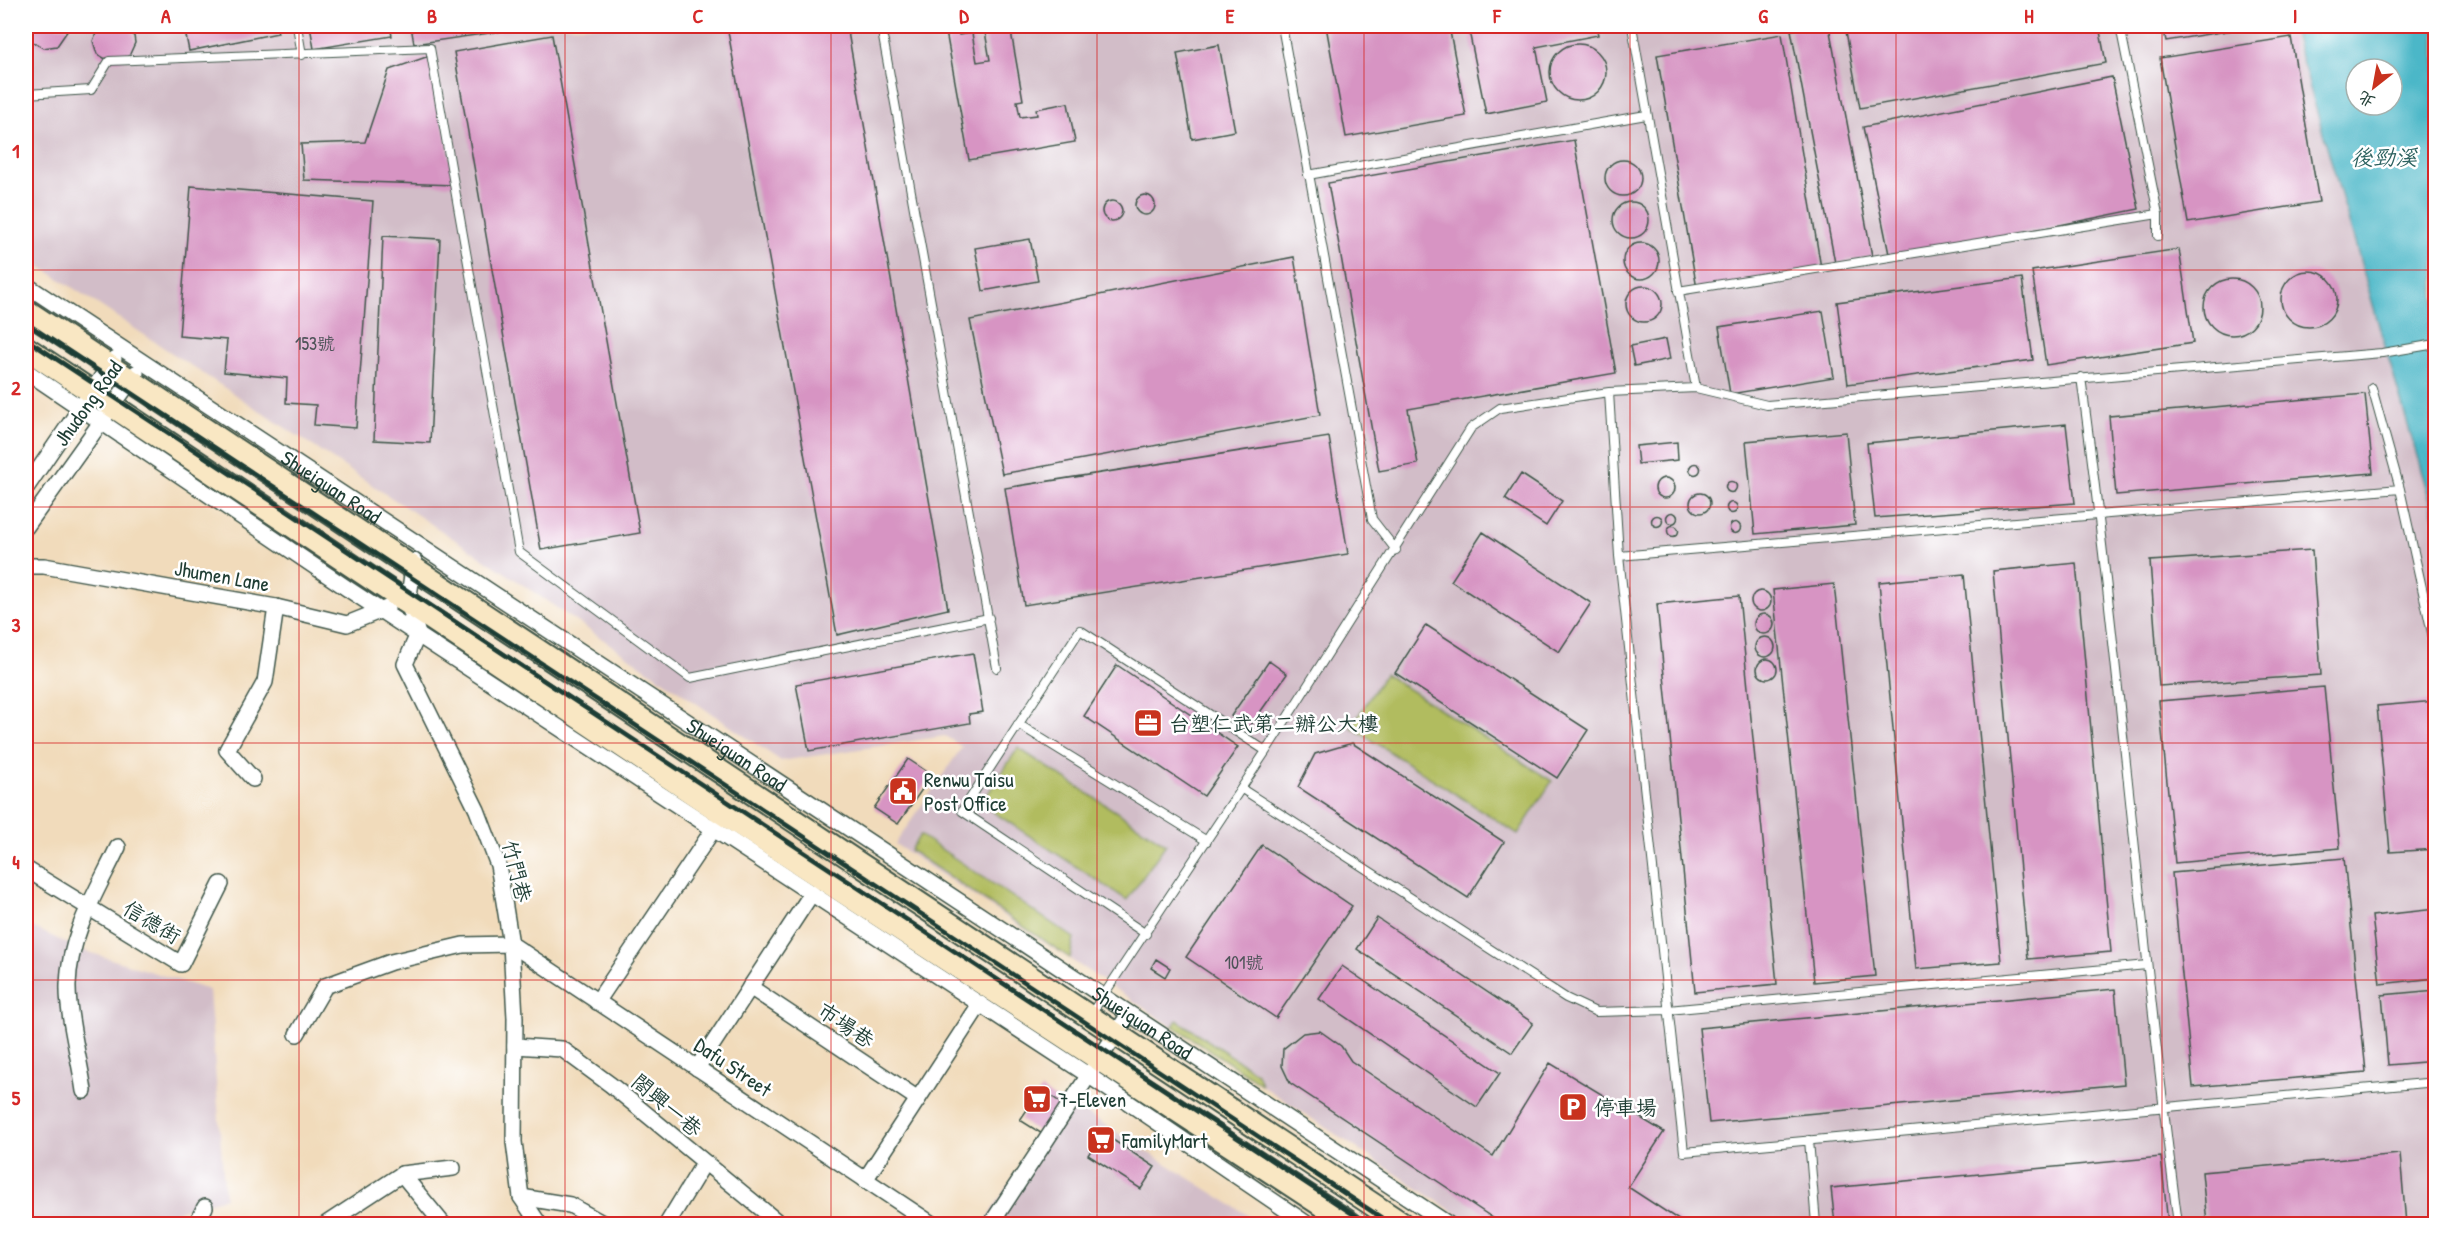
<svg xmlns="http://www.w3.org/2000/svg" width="2461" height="1250" font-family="'Patrick Hand','LXGW WenKai TC',sans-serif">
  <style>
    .industrial { fill: #d2bdc8; fill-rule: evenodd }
    .green { fill: #b1bc5e; stroke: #687c49; stroke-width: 1.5 }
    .water { fill: #4bb7c8; stroke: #357a7e; stroke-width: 1.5; fill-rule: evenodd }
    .building { fill: #d794c3 }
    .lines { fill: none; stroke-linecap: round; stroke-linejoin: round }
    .lane-casing { stroke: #3e5548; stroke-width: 10 }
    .street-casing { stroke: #3e5548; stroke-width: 18 }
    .secondary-casing { stroke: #3e5548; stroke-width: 26 }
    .lane { stroke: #fff; stroke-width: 8 }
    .street { stroke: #fff; stroke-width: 15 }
    .secondary { stroke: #f9e7c3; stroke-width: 22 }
    .rail { stroke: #1f3d34; stroke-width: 4.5 }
    .grid { fill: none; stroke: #d62828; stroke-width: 1.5; stroke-opacity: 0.55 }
    .labels { text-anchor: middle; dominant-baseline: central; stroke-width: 5; stroke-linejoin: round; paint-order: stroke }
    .number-label { font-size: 18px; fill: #4d5358 }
    .street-label { font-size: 21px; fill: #1f3d34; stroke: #fff }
    .poi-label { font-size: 21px; fill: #1f3d34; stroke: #fff; text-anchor: start }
    .water-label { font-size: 22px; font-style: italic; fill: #2c6260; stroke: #fff }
    .neatline { fill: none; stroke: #d62828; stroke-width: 2 }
    .grid-label { font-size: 20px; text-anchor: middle; font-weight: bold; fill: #d62828 }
  </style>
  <rect width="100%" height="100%" fill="#fff"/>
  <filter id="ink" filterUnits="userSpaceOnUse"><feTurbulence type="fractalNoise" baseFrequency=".0167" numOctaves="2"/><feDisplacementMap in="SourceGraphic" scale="12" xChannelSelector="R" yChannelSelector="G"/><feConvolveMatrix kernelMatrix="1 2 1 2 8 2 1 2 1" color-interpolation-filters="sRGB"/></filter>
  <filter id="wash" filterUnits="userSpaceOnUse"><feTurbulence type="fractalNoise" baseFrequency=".008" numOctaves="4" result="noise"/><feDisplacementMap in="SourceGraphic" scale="24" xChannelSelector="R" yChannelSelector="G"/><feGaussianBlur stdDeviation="1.35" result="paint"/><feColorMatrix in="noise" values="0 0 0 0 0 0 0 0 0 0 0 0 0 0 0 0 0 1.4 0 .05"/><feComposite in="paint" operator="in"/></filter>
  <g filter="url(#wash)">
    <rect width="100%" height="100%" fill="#f1dbbb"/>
    <path class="industrial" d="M 26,26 L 2435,26 L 2435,1224 L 1472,1224 L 895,844 L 962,747 L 945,736 L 781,761 L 513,578 L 26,257 ZM 2356,69 L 2392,69 L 2392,105 L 2356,105 Z
      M 26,924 L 79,949 L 209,990 L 225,1198 L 132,1224 L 26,1224 Z
      M 1064,1099 L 1262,1224 L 983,1224 Z"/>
    <path class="green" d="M 1385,674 L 1552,781 L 1518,834 L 1351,727 Z
      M 1018,748 L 1166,844 L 1127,900 L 981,804 Z
      M 920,835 L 1074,938 L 1070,958 L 910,850 Z
      M 1177,1020 L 1257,1073 L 1261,1084 L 1173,1026 Z"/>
    <path class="water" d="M 2292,26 L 2435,26 L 2435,518 ZM 2356,69 L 2392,69 L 2392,105 L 2356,105 Z"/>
    <g id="blocks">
      <path class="building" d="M 27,26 L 68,26 L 68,30 L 57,46 L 43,48 L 31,41 Z
        M 99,26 L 128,26 L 134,36 L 135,43 L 129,56 L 123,60 L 109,61 L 97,54 L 93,41 Z
        M 184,26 L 276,26 L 278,33 L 189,51 Z
        M 310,26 L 390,26 L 392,36 L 314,49 Z
        M 411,26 L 531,26 L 531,27 L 414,44 Z
        M 727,26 L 847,26 L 948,609 L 837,635 Z
        M 945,26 L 957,26 L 959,35 L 972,33 L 977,62 L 990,60 L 984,26 L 1010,26 L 1023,100 L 1017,101 L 1020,117 L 1037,115 L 1036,109 L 1068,103 L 1075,142 L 969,160 Z
        M 1326,26 L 1449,26 L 1466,116 L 1346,137 Z
        M 1468,26 L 1596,26 L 1598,35 L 1536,47 L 1547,102 L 1486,114 Z
        M 1817,26 L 1829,26 L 1872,256 L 1835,263 L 1791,30 Z
        M 1845,26 L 2099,26 L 2106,63 L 1860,108 Z
        M 2163,26 L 2251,26 L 2251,27 L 2166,41 Z
        M 1782,34 L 1821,268 L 1697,289 L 1657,55 Z
        M 552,35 L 640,533 L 541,550 L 454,52 Z
        M 2291,37 L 2319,202 L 2188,223 L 2160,58 Z
        M1550 72a28 28 0 1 1 56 0a28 28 0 1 1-56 0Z
        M 1219,45 L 1235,131 L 1192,139 L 1177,53 Z
        M 429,56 L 455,185 L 304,180 L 301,144 L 365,142 L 389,70 Z
        M 2112,77 L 2139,209 L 1890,259 L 1863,127 Z
        M 1574,140 L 1616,373 L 1408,409 L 1418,464 L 1379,471 L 1328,183 Z
        M1605 178a18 18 0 1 1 36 0a18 18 0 1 1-36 0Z
        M 191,186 L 373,201 L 356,428 L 314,425 L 316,405 L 286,403 L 287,378 L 224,372 L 227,340 L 179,336 Z
        M1135 205a10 10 0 1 1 20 0a10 10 0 1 1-20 0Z
        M1102 211a10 10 0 1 1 20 0a10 10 0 1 1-20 0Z
        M1613 220a18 18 0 1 1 36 0a18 18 0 1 1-36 0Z
        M 383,236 L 440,239 L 430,443 L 374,440 Z
        M 1030,239 L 1038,281 L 983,291 L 975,248 Z
        M1623 261a18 18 0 1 1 36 0a18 18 0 1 1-36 0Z
        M 2179,249 L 2193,343 L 2046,365 L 2032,271 Z
        M 1294,257 L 1320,415 L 1002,474 L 970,320 Z
        M2281 299a28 28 0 1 1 56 0a28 28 0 1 1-56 0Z
        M 2022,278 L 2033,360 L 1848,384 L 1837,302 Z
        M2204 307a28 28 0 1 1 56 0a28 28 0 1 1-56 0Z
        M1626 304a18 18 0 1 1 36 0a18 18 0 1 1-36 0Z
        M 1823,311 L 1834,377 L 1730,394 L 1719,327 Z
        M 1666,339 L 1670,359 L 1634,366 L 1630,346 Z
        M 2365,394 L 2373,473 L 2116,495 L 2109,416 Z
        M 2066,424 L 2075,503 L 1875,518 L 1867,443 Z
        M 1846,432 L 1855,525 L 1755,534 L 1746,441 Z
        M 1329,437 L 1348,554 L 1024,605 L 1005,488 Z
        M 1677,442 L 1678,460 L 1638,464 L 1636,446 Z
        M1689.5 469a5.5 5.5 0 1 1 11 0a5.5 5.5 0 1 1-11 0Z
        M 1521,474 L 1562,501 L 1546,526 L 1505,499 Z
        M1655 488a10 10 0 1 1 20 0a10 10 0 1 1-20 0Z
        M1725.5 487a5.5 5.5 0 1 1 11 0a5.5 5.5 0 1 1-11 0Z
        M1690 503a10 10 0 1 1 20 0a10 10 0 1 1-20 0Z
        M1726.5 508a5.5 5.5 0 1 1 11 0a5.5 5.5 0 1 1-11 0Z
        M1666.5 518a5.5 5.5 0 1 1 11 0a5.5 5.5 0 1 1-11 0Z
        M1651.5 521a5.5 5.5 0 1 1 11 0a5.5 5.5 0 1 1-11 0Z
        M1729.5 528a5.5 5.5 0 1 1 11 0a5.5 5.5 0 1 1-11 0Z
        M1667.5 531a5.5 5.5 0 1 1 11 0a5.5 5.5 0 1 1-11 0Z
        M 1483,532 L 1591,603 L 1559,652 L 1451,581 Z
        M 2312,550 L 2321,675 L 2159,686 L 2150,561 Z
        M 2076,563 L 2111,952 L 2028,959 L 1993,571 Z
        M 1964,574 L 2001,962 L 1916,969 L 1879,582 Z
        M 1834,584 L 1875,976 L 1814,982 L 1773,590 Z
        M1751 601a10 10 0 1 1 20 0a10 10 0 1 1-20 0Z
        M 1739,596 L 1777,984 L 1695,992 L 1657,604 Z
        M1754 624a10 10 0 1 1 20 0a10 10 0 1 1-20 0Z
        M 1426,625 L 1588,730 L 1557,778 L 1395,673 Z
        M1755 647a10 10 0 1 1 20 0a10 10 0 1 1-20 0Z
        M 973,653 L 983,712 L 969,714 L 970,723 L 809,751 L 796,684 Z
        M1757 669a10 10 0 1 1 20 0a10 10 0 1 1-20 0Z
        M 1269,661 L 1287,674 L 1249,728 L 1231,716 Z
        M 1117,665 L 1238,747 L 1204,796 L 1084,716 Z
        M 2324,687 L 2340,848 L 2175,863 L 2159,701 Z
        M 2436,701 L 2436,849 L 2390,852 L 2377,706 Z
        M 1352,743 L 1504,842 L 1468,898 L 1298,787 L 1315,754 Z
        M 908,759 L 932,775 L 898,824 L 874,808 Z
        M 1262,845 L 1352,906 L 1276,1018 L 1186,957 Z
        M 2344,858 L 2366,1072 L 2193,1087 L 2172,873 Z
        M 2436,909 L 2436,978 L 2380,984 L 2372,916 Z
        M 1377,918 L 1533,1023 L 1512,1053 L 1357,949 Z
        M 1156,959 L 1170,968 L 1165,977 L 1151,968 Z
        M 1342,966 L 1500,1073 L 1477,1107 L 1319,999 Z
        M 2115,989 L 2124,1084 L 1709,1123 L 1699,1028 Z
        M 2436,990 L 2436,1061 L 2388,1065 L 2382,995 Z
        M 1320,1031 L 1341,1046 L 1351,1061 L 1493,1156 L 1550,1063 L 1664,1132 L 1628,1187 L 1685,1224 L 1502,1224 L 1290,1083 L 1282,1066 L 1283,1049 L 1303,1033 Z
        M 1041,1089 L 1067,1107 L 1047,1137 L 1020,1120 Z
        M 1102,1133 L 1155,1167 L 1141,1189 L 1088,1155 Z
        M 2400,1154 L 2406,1224 L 2207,1224 L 2202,1172 Z
        M 2161,1157 L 2168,1224 L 1835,1224 L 1831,1188 Z"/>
    </g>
  </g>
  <g filter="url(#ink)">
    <use href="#blocks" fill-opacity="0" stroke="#3e5548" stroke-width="1.5"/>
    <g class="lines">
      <g class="lane-casing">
        <path id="lane" d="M 297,26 L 302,55
          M 881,26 L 997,668
          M 1282,26 L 1372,519 L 1396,550
          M 1632,26 L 1696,388
          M 2120,26 L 2158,214 L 2158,236
          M 26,94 L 91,90 L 109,61 L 430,48 L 519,552 L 690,678 L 989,618
          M 1308,175 L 1646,115
          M 1678,291 L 2158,214
          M 2081,377 C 2119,658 2141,942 2178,1224
          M 2372,388 L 2400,489 L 2436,651
          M 1609,392 L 1619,556 L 1684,1152 L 2436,1082
          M 1619,556 L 2400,489
          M 1018,724 L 1207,841
          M 1242,789 L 1566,998 L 1596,1012 L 1668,1010 L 2147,965
          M 1146,934 L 962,811 L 1080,630 L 1266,751
          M 1091,1014 L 1266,751 L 1471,428 L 1500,408 L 1609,392 L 1696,388 L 1767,405 L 2382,353 L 2436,344
          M 1809,1140 L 1816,1224"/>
      </g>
      <g class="street-casing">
        <g id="street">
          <path id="s1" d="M 26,285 L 1448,1224"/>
          <path d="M 26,371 L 348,589 L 1088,1075 L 1307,1224"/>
          <path d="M 26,488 L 114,359"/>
          <path d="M 26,527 L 136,373"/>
          <path d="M 414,561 L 408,603 L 418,634 L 405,664 L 477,810 L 498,865 L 511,944 L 515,1018 L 514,1142 L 521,1197 L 539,1224"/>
          <path d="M 26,566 L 44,566 L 276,607 L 347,624 L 387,608"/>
          <path d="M 253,779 L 227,750 L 265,682 L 276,607"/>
          <path d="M 26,869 L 181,964 L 221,884"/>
          <path d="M 750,987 L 918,1099"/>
          <path d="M 597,1002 L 719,821"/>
          <path d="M 297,1034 L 325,986 L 391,962 L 463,945 L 511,944 L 932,1224"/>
          <path d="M 515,1046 L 562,1049 L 611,1085 L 780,1224"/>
          <path d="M 697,1068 L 812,893"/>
          <path d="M 84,1091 C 80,1061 67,1014 68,985 C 69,935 97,891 118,847"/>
          <path d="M 402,1174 L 443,1224"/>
          <path d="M 865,1180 L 980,1004"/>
          <path d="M 521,1197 L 570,1205 L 604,1224"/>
          <path d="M 196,1224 L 205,1207"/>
          <path d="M 326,1224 L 402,1174 L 453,1168"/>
          <path d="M 667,1224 L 704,1163"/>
          <path d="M 991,1224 L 1129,1014"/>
        </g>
      </g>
      <g class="secondary-casing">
        <path id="secondary" d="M 26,311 L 1402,1224
          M 26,348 L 724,814 L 1351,1224"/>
      </g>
      <use href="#lane" class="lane"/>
      <use href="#street" class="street"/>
      <use href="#secondary" class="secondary"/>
      <path class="rail" d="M 26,323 L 1391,1224
        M 26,339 L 1368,1224"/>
    </g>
  </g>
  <path class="grid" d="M 299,26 L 299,1224M 565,26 L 565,1224M 831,26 L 831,1224M 1097,26 L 1097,1224M 1364,26 L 1364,1224M 1630,26 L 1630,1224M 1896,26 L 1896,1224M 2162,26 L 2162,1224M 26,270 L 2436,270M 26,507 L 2436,507M 26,743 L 2436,743M 26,980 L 2436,980"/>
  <defs>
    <g id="office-square" transform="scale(1.5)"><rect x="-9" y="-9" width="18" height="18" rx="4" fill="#c8321e" stroke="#fff"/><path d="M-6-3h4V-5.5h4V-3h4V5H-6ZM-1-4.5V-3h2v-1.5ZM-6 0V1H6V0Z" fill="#fff"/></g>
    <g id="civic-square" transform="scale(1.5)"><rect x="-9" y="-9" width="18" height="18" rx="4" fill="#c8321e" stroke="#fff"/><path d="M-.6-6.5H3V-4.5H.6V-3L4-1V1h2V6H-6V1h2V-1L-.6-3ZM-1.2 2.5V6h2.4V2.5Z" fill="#fff"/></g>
    <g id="supermarket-square" transform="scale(1.5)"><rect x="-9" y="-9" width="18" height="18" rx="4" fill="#c8321e" stroke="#fff"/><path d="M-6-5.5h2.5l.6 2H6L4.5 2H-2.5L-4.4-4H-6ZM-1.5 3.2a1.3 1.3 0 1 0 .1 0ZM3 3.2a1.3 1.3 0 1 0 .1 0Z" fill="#fff"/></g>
    <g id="parking-square" transform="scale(1.5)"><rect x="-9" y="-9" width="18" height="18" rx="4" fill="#c8321e" stroke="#fff"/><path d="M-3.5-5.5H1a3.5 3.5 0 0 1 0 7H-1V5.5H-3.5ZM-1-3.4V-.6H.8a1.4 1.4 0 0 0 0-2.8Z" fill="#fff"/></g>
  </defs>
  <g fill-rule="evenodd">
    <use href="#office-square" x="1148" y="723"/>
    <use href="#civic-square" x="903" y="791"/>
    <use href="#supermarket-square" x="1037" y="1099"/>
    <use href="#parking-square" x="1573" y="1107"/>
    <use href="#supermarket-square" x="1101" y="1140"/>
  </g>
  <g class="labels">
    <g class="number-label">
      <text x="315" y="343">153號</text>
      <text x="1244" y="962">101號</text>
    </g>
    <g class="street-label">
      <text transform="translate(88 403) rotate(-54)">Jhudong Road</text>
      <text stroke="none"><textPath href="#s1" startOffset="366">Shueiguan Road</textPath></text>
      <text transform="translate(222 576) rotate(10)">Jhumen Lane</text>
      <text stroke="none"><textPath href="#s1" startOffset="852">Shueiguan Road</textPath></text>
      <text transform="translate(517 871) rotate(76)">竹門巷</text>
      <text transform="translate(152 922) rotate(31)">信德街</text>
      <text stroke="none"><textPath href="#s1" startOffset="1338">Shueiguan Road</textPath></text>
      <text transform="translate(846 1025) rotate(34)">市場巷</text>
      <text transform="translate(733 1067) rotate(34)">Dafu Street</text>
      <text transform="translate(667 1105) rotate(40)">閤興一巷</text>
    </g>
    <g class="poi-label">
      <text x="1169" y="723">台塑仁武第二辦公大樓</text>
      <text x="924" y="779">Renwu Taisu<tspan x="924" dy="24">Post Office</tspan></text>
      <text x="1058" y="1099">7-Eleven</text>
      <text x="1594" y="1107">停車場</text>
      <text x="1122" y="1140">FamilyMart</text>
    </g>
    <g class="water-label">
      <text x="2384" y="157">後勁溪</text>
    </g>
  </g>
  <rect width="2461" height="1250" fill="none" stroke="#fff" stroke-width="66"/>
  <g transform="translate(2374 87) rotate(211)"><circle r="28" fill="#ffffff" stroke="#a5b1ae" stroke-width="1.5"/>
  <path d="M0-4.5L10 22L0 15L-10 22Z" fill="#c8321e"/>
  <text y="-9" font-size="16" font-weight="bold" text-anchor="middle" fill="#1f3d34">北</text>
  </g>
  <rect x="33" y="33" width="2395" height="1184" class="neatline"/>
  <g class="grid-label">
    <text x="166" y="23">A</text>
    <text x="432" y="23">B</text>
    <text x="698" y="23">C</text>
    <text x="964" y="23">D</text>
    <text x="1230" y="23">E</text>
    <text x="1497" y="23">F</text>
    <text x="1763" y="23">G</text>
    <text x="2029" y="23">H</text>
    <text x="2295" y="23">I</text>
    <text x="16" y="158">1</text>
    <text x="16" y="395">2</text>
    <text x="16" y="632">3</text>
    <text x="16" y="869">4</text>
    <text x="16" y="1105">5</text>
  </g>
</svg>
